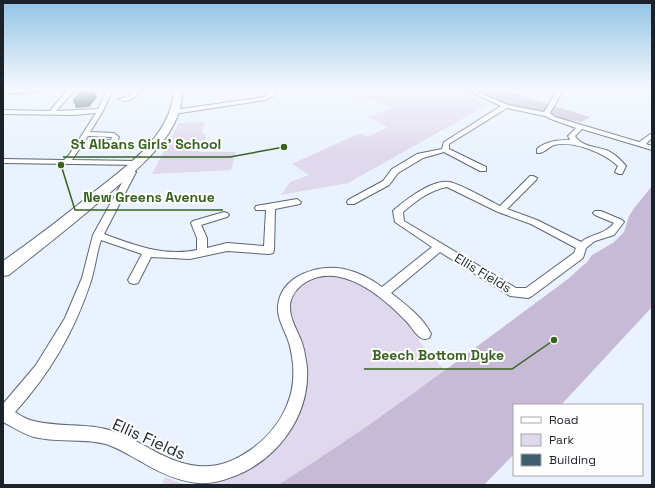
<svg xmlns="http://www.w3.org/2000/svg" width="655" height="488" font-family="'Space Grotesk',sans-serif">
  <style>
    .green { fill: #e0d8ec }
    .forest { fill: #c6bad7 }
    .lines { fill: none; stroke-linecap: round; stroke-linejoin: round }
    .minor-casing { stroke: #5a6778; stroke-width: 2 }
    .primary-casing { stroke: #5a6778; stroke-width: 2 }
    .minor { fill: #fff; fill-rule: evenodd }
    .primary { fill: #fff; fill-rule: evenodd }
    .wall { fill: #37505e }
    .shaded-wall { fill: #2d414c }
    .building { fill: #405d6d; stroke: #2d414c }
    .labels { text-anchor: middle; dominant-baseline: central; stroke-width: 4; stroke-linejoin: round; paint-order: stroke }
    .street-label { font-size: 13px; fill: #1c2229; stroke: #fefefe }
    .near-street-label { font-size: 16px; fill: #1c2229; stroke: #fefefe }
    .leader { fill: none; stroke: #38621f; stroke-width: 1.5 }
    .callout-dot { fill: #38621f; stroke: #fefefe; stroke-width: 1.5 }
    .callout-label { font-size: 14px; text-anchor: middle; font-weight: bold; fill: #38621f; stroke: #fefefe; stroke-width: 4; stroke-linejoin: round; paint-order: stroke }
  </style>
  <rect width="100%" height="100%" fill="#e9f2fe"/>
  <path class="green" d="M 321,89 L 458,89 L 489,104 L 348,183 L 281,195 L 290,182 L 309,175 L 292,164 L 360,133 L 367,137 L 388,127 L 368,117 L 393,107 L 371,99 L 367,101 L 338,90 L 330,92 Z
    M 205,122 L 202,132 L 206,135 L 200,152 L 236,152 L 231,170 L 152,174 L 179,123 Z
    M 329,275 L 352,280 L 362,285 L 398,312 L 410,324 L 420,342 L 445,371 L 330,452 L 278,485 L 162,485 L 165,477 C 171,479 178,483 185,484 C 228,488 274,462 293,424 C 297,415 298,402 300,392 C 302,383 306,372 306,362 C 305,339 286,323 290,302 C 292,284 314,277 329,275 Z"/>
  <path class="forest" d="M 471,89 L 501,89 L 590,117 L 582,122 C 543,116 507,105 471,89 Z
    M 652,186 L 652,307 L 561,405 L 514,405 L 514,454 L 484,485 L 278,485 C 379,422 473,349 568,279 L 587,262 L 592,255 L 613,243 L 624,232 L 629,216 L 635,207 Z"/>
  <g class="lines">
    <g class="minor-casing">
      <path id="minor" d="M 29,89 L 57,89 L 54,91 L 3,94 L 3,90 Z
        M 68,89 L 75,90 L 56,111 L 98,109 L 107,89 L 113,89 L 103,111 L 90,132 L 114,133 L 119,137 L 118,140 L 120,142 L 118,143 L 92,144 L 90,143 L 90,141 L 111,140 L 112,137 L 88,136 L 72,160 L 138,161 L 141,161 L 141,165 L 3,163 L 3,159 L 64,160 L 69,155 L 96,113 L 74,115 L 3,114 L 3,110 L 50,111 Z
        M 136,89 L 142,89 C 136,96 128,105 119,99 L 128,96 Z
        M 273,89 L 279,89 L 273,96 L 266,100 L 174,114 L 171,112 L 174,110 L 264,97 Z
        M 464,89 L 471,89 L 508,105 L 544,112 L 558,89 L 564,89 L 550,113 L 555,117 L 639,142 L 652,133 L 652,138 L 646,144 L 652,146 L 652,150 L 582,129 L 575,136 C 582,147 595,146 606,150 C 614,153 621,160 626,166 L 622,174 L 619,174 L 615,172 L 618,166 C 605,153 573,140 554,145 C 548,147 544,154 537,153 L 537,149 C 546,141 558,140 570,140 L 568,136 L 576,128 L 551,119 L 545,116 L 507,108 L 449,144 L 449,149 L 486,167 L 486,171 L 480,171 L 444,152 L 423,158 L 398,173 L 389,185 L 354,204 L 348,204 L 347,202 L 348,200 L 383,181 L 392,169 L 417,154 L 442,149 L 444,142 L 501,106 Z
        M 129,170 L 132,170 L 136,172 L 104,234 C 133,245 165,257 197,250 L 197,238 L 191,223 L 193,221 L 224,212 L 227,213 L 229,215 L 227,217 L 201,225 L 207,238 L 207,248 L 227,243 L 264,246 L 266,210 L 256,210 L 255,208 L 256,206 L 297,199 L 301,202 L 300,204 L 275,209 L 274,250 L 273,253 L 269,254 L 227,251 L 190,259 L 151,257 L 138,283 L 134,284 L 130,283 L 128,280 L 142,254 L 101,240 C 96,255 95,270 90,284 C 74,332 49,375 15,412 C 21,416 28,420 34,421 C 61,428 89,422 115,432 C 144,442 166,463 198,466 C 234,470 274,438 287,405 C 293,392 294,378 293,364 C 292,356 291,348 288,340 C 284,329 277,318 278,306 C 281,275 319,264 344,269 C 358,272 371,279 382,287 L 432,247 L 395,222 L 393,211 L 395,209 C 407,199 433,179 449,182 C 461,184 488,200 500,206 L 530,176 L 533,176 L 537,178 L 536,180 L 507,209 L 537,220 L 581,242 C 591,234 606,234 614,223 L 595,215 L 593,213 L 595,211 L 601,211 L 622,220 L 624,222 L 614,235 L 595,241 L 586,248 L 583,258 L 532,296 L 528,298 L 510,296 L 440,252 L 391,293 C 405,304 424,318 431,334 L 429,338 C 426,339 424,340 421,338 C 415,334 411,326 406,321 C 383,297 341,261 306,282 C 298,287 291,295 290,305 C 289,320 299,332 303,346 C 305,353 306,361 307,368 C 310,416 277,461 232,477 C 221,481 210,484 198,483 C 177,481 158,472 140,461 C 129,455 118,448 106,444 C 83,438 58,443 34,437 C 23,434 13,427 3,422 L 3,404 L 36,365 L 65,318 L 82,278 L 93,235 ZM 447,187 L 498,212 L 531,224 L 576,248 L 574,253 L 526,288 L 516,288 L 404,221 L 403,212 C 416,201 430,190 447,187 Z"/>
    </g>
    <g class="primary-casing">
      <path id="primary" d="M 174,89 L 182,89 C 185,136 130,175 99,202 C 70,227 39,251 9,275 L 3,276 L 3,261 C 33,240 62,218 90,195 C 124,168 172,137 174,89 Z"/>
    </g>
    <use href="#minor" class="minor"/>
    <use href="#primary" class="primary"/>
  </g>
  <path class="wall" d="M 94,91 L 97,97 L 89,107 L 76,108 L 73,100 Z"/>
  <path class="shaded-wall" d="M 94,91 L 97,97 L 89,107 L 86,101 Z"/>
  <path class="building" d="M 94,91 L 86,101 L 73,102 L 75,100 L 73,100 L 80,92 Z"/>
  <linearGradient id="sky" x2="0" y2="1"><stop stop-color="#92c3e5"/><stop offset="0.57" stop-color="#f5f9ff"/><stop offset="1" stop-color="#f5f9ff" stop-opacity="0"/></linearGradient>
  <rect width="655" height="157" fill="url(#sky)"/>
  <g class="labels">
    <g class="street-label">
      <text transform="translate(483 273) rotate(31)">Ellis Fields</text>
    </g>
    <g class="near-street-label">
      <text transform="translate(149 439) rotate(24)">Ellis Fields</text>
    </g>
  </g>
  <path class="leader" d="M284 147L230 157H63M61 165L75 210H223M554 340L512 369H364"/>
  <g class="callout-dot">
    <circle cx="284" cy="147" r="4"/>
    <circle cx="61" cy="165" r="4"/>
    <circle cx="554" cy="340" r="4"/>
  </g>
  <g class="callout-label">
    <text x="146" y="149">St Albans Girls' School</text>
    <text x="149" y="202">New Greens Avenue</text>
    <text x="438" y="360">Beech Bottom Dyke</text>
  </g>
  <rect width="655" height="488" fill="none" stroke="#1c2229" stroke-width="8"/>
  <rect x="513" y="404" width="130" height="72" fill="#fefefe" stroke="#a4a6a9"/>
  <rect x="521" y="417" width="20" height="6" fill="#ffffff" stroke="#a4a6a9"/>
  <text x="549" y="424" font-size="12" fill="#1c2229">Road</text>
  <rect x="521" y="434" width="20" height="12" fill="#e0d8ec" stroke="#a4a6a9"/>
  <text x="549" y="444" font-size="12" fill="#1c2229">Park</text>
  <rect x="521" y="454" width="20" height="12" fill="#405d6d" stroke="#a4a6a9"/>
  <text x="549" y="464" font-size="12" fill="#1c2229">Building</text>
</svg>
